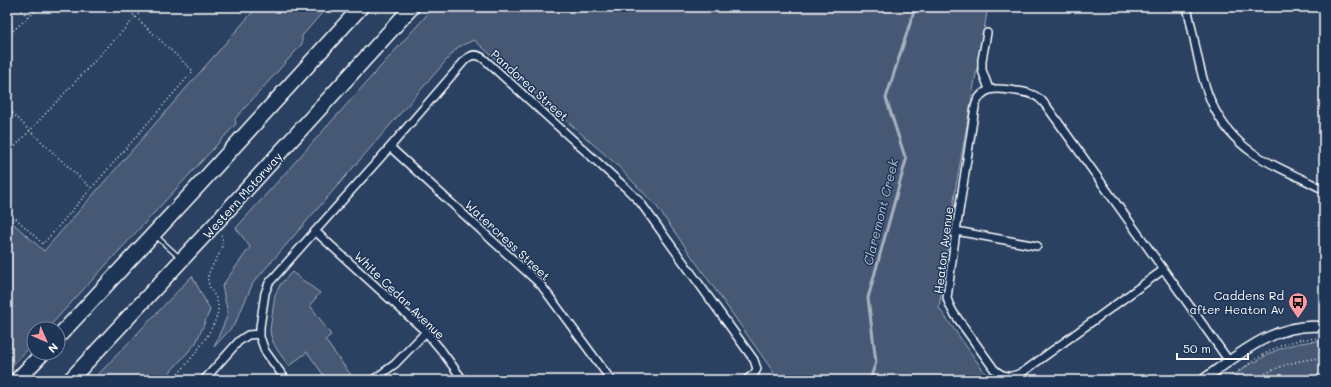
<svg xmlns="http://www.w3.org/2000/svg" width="1331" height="387" font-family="Mali,sans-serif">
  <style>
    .green { fill: #465975; stroke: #a2acba }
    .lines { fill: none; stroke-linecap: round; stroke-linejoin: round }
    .stream { stroke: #a7b1be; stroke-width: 3 }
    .service-casing { stroke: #fff; stroke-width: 6 }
    .minor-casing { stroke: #fff; stroke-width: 10 }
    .tertiary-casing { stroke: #fff; stroke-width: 12 }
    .motorway-casing { stroke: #fff; stroke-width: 17 }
    .path { stroke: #fff; stroke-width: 1.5; stroke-dasharray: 1 3; stroke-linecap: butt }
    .service { stroke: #1d3557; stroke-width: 3.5 }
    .minor { stroke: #1d3557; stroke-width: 7 }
    .tertiary { stroke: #1d3557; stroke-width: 9 }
    .motorway { stroke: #1d3557; stroke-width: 14 }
    .labels { text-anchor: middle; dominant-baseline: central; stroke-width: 3; stroke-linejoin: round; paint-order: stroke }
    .street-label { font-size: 12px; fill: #fff; stroke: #1d3557 }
    .poi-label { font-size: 12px; fill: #fff; stroke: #1d3557; text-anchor: end }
    .water-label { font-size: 13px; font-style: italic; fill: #b6bec8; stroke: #1d3557 }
  </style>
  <rect width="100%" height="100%" fill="#2a4161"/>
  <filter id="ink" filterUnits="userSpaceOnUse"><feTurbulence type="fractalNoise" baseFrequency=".025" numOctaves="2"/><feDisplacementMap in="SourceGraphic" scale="8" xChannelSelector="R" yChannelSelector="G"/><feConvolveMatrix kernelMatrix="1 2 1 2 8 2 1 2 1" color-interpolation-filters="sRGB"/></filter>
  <g filter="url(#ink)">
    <path class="green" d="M 257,7 L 327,7 L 302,36 L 302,44 L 235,119 L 236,124 L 47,329 L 34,329 L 34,343 L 7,371 L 7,218 L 44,251 Z
      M 434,7 L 988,7 L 956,186 L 939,308 L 990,380 L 779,380 L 657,207 L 617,165 L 474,40 L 458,47 L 253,283 L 235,324 L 214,347 L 228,314 L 222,286 L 250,247 L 236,228 Z
      M 292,272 L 320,293 L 310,305 L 331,335 L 325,340 L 354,379 L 353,380 L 327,380 L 307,352 L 289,366 C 281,355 271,344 270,330 L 275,295 L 280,285 Z
      M 192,276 L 210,310 L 196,343 L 163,380 L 93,380 Z
      M 1318,341 L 1324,342 L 1324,380 L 1228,380 L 1254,361 L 1256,362 C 1274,349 1295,342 1318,341 Z"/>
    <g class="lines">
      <path class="stream" d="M 870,380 L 876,362 L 868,298 L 906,160 L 886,98 L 913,14 L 918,7"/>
      <g class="service-casing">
        <path id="service" d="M 156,236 L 180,258"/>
      </g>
      <g class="minor-casing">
        <path id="minor" d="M 1187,7 C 1201,63 1201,117 1253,153 C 1275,168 1301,177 1324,190
          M 987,33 L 982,60 L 982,70 L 989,89
          M 390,147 L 541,285 L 611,380
          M 315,231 L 426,332 L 441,350 L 463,380
          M 956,231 L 1037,246
          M 1163,270 L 1023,372 C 1011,378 1004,378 994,369 L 953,312 L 949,304 L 947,298 L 956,231 L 975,107 C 981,85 998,88 1016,91 C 1024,92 1033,93 1040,99 C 1043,101 1045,105 1048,108 L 1229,361
          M 204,380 L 239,341 L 248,335 L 260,334
          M 286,380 L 265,351 L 260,337 L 260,327 L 265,293 L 269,283 L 390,147 L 466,59 C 472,54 478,54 484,59 L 627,189 L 640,202 L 754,360 L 757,369 L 754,374 L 746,380
          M 373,380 L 395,364 L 426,332"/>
      </g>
      <g class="tertiary-casing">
        <path id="tertiary" d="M 1203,380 C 1239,354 1277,321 1324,327"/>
      </g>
      <g class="motorway-casing">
        <path id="motorway" d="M 58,337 L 200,184 L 361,7
          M 17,380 L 43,353
          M 70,380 L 216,223 L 412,7"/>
      </g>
      <path class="path" d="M 19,7 L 28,17
        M 7,36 L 40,7
        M 7,107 L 30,131 L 91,188
        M 7,155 L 145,7
        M 7,210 L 43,244 L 193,71 L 125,7
        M 173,380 C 186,365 221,325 218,305 C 217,295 206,287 208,276 C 212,261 227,250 221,234
        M 1226,380 C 1254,360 1287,334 1324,339
        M 1255,380 C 1275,366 1300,359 1324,358"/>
      <use href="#service" class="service"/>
      <use href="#minor" class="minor"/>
      <use href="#tertiary" class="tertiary"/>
      <use href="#motorway" class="motorway"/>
    </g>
  </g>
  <defs>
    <g id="bus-pin" transform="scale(1)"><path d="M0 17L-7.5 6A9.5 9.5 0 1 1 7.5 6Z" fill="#ff9aa2" stroke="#1d3557"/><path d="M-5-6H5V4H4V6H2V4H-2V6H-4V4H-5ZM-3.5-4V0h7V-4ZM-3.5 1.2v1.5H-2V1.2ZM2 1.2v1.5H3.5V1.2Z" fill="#111"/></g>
  </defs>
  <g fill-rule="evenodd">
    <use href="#bus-pin" x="1298" y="302"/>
  </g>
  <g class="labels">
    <g class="street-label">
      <text transform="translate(530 85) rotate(42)">Pandorea Street</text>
      <text transform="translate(242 195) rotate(-48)">Western Motorway</text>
      <text transform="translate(508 240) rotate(43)">Watercress Street</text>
      <text transform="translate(943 250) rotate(-83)">Heaton Avenue</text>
      <text transform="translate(400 295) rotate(44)">White Cedar Avenue</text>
    </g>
    <g class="poi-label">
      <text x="1284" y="295">Caddens Rd<tspan x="1284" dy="14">after Heaton Av</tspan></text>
    </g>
    <g class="water-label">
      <text transform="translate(880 212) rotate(-76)">Claremont Creek</text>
    </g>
  </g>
  <rect width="1331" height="387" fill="none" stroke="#1d3557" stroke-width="24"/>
  <rect x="12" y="12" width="1307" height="363" fill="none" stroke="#fff" stroke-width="1.5" filter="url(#ink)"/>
  <g transform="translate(46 341) rotate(135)"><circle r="19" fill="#1d3557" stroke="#77869a"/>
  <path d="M0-3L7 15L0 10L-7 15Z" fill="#ff9aa2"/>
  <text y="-6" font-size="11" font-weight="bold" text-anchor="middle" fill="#ffffff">N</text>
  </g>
  <path d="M1177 353v6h71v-6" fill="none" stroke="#ffffff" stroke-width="2"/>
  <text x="1183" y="353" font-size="12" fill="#ffffff" stroke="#1d3557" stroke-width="3" paint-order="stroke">50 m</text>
</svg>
